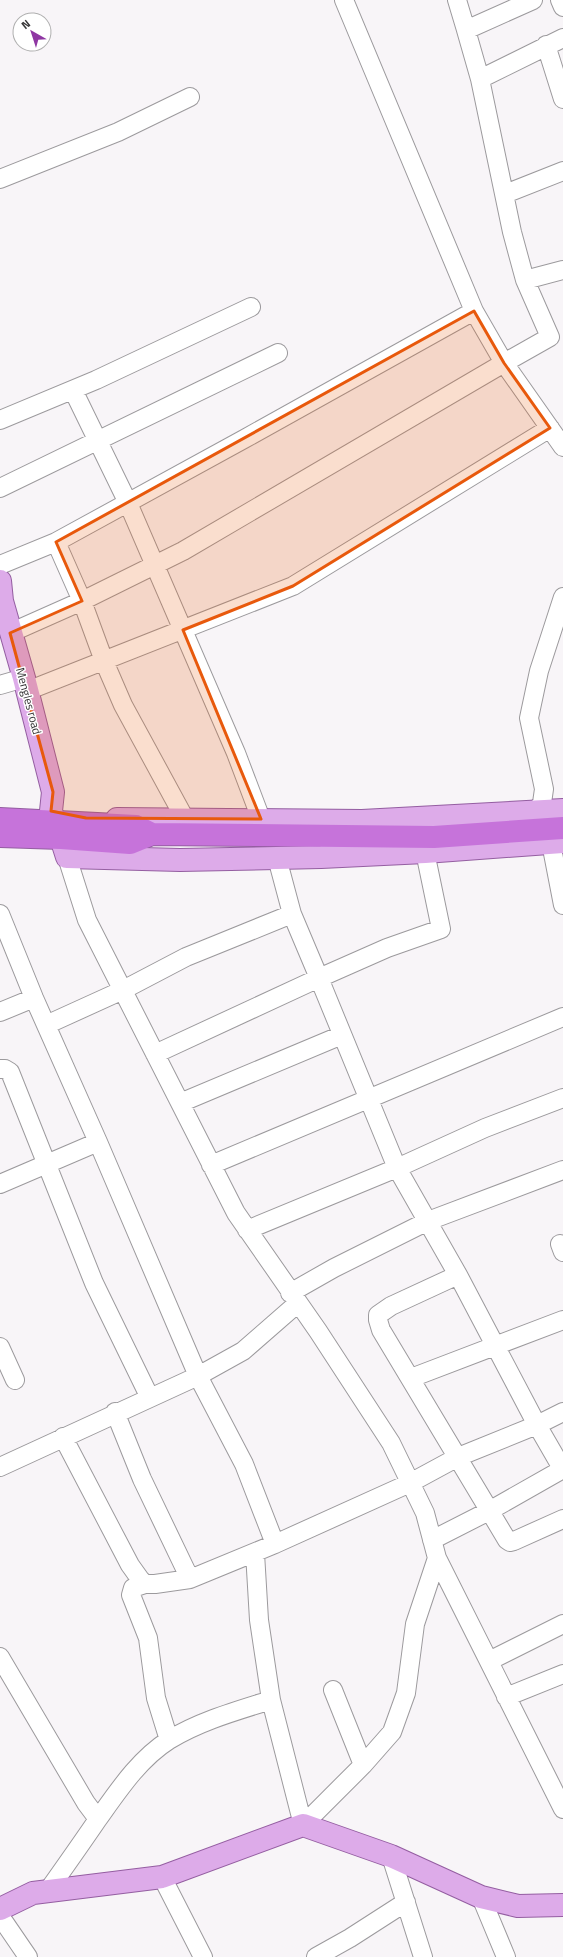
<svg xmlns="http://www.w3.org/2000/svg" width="563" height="1957" font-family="'Titillium Web',sans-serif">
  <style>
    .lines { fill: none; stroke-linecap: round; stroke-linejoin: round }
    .minor-casing { stroke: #9c9a9d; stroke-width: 20 }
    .major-casing { stroke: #945ea1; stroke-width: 24 }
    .highway-casing { stroke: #945ea1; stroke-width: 24 }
    .minor { stroke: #fff; stroke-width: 18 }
    .major { stroke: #ddabe9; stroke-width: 22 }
    .highway { stroke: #c673da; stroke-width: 22 }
    .marked { fill: #e8590c; fill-opacity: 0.2; stroke: #e8590c; stroke-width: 3; stroke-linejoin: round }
    .labels { text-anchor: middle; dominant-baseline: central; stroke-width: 3; stroke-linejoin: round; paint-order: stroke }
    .street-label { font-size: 12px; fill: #373637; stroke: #fff }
  </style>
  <rect width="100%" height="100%" fill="#f8f5f8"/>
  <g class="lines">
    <g class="minor-casing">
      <path id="minor" d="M 344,0 L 474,311 L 504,363 L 550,337 L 525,280 L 512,232 L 480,79 L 466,30
        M 457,0 L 466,30 L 533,0
        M 560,0 L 563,7
        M 546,45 L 563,99
        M 480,79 L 563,38
        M 0,179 L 118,132 L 190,97
        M 505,194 L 563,171
        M 525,280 L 563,270
        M 474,311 C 335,389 196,466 56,542 L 82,601 L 183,551 L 504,363 L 563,447
        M 73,390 L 128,503 L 236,753 L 261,819
        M 0,420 L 96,380 L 251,307
        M 0,488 L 278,353
        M 0,565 L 56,542
        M 10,633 L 82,601 L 104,661 L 123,705 L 185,819
        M 0,685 L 24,678
        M 27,691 L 293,586 L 550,428
        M 535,812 L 542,803 L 544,789 L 529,718 L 539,671 L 563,597
        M 551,843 L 563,905
        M 425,852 L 441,929 L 387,948 L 319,978 L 397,1168 L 485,1128 L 563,1098
        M 67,857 L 87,920 L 236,1213 L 318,1331 L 391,1443 L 425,1513 L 437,1558 L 563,1809
        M 0,914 L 34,998 L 98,1142 L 198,1376 L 244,1464 L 275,1544
        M 0,1012 L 34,998
        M 46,1025 L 123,990 L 186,957 L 292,914
        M 155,1054 L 319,978 L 292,914 L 277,858
        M 0,1069 L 5,1069 L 10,1072 L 94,1283 L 150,1398
        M 180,1103 L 342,1035
        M 211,1165 L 563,1017
        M 0,1184 L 98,1142
        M 247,1230 L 397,1168 L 458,1275 L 537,1425 L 563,1470
        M 560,1244 L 563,1252
        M 458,1275 L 391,1306 L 378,1315 L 378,1320 L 381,1330 L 507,1540 L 510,1542 L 514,1541 L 563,1519
        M 290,1293 L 334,1268 L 428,1221 L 563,1170
        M 0,1347 L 15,1380
        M 411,1378 L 563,1320
        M 115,1412 L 142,1479 L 190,1579
        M 63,1437 L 130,1565 L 140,1579 L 145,1584 L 155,1584 L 190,1579 L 275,1544 L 410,1483 L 458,1457 L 537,1425 L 563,1412
        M 0,1467 L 198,1376 L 243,1351 L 298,1303
        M 432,1540 L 489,1511 L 563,1469
        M 255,1553 L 259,1620 L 271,1700 L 303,1825
        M 145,1584 L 133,1588 L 131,1595 L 148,1638 L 156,1698 L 169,1740
        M 0,1657 L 86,1803 L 98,1819
        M 489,1661 L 563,1624
        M 333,1690 L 363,1765
        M 506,1697 L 563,1674
        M 303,1825 L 363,1765 L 392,1732 L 406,1693 L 415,1624 L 437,1558
        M 391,1856 L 423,1957
        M 162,1877 L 203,1957
        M 47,1892 C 64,1868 81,1844 98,1819 C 118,1791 139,1759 169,1740 C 200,1721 236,1711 271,1700
        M 481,1897 L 506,1957
        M 0,1916 L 28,1957
        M 316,1957 L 350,1938 L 406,1902"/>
    </g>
    <g class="major-casing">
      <path id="major" d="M 0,581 L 2,601 L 24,678 L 53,792 L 51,811 L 54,820
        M 117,819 L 362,821 L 563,810
        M 61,838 L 67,857 L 180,860 L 321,857 L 425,852 L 563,842
        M 0,1909 L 33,1893 L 162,1877 L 303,1825 L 391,1856 L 481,1897 L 518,1906 L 563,1905"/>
    </g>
    <g class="highway-casing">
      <path id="highway" d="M 0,819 L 136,826 L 152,834
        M 0,836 L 61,838 L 130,843 L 152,834 L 434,837 L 563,828"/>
    </g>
    <use href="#minor" class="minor"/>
    <use href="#major" class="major"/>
    <use href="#highway" class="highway"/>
  </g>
  <path class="marked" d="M 474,311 L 504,363 L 550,428 L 293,586 L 183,630 L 261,819 L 86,818 L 51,811 L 53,792 L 10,633 L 82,601 L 56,542 Z"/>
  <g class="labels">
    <g class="street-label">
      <text transform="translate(29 701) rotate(75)">Mengles road</text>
    </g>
  </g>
  <g transform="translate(32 32) rotate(321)"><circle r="19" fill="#ffffff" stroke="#afafaf"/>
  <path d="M0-3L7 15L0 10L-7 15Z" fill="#8f37a3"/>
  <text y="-6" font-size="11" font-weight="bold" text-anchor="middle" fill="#373637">N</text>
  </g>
</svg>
